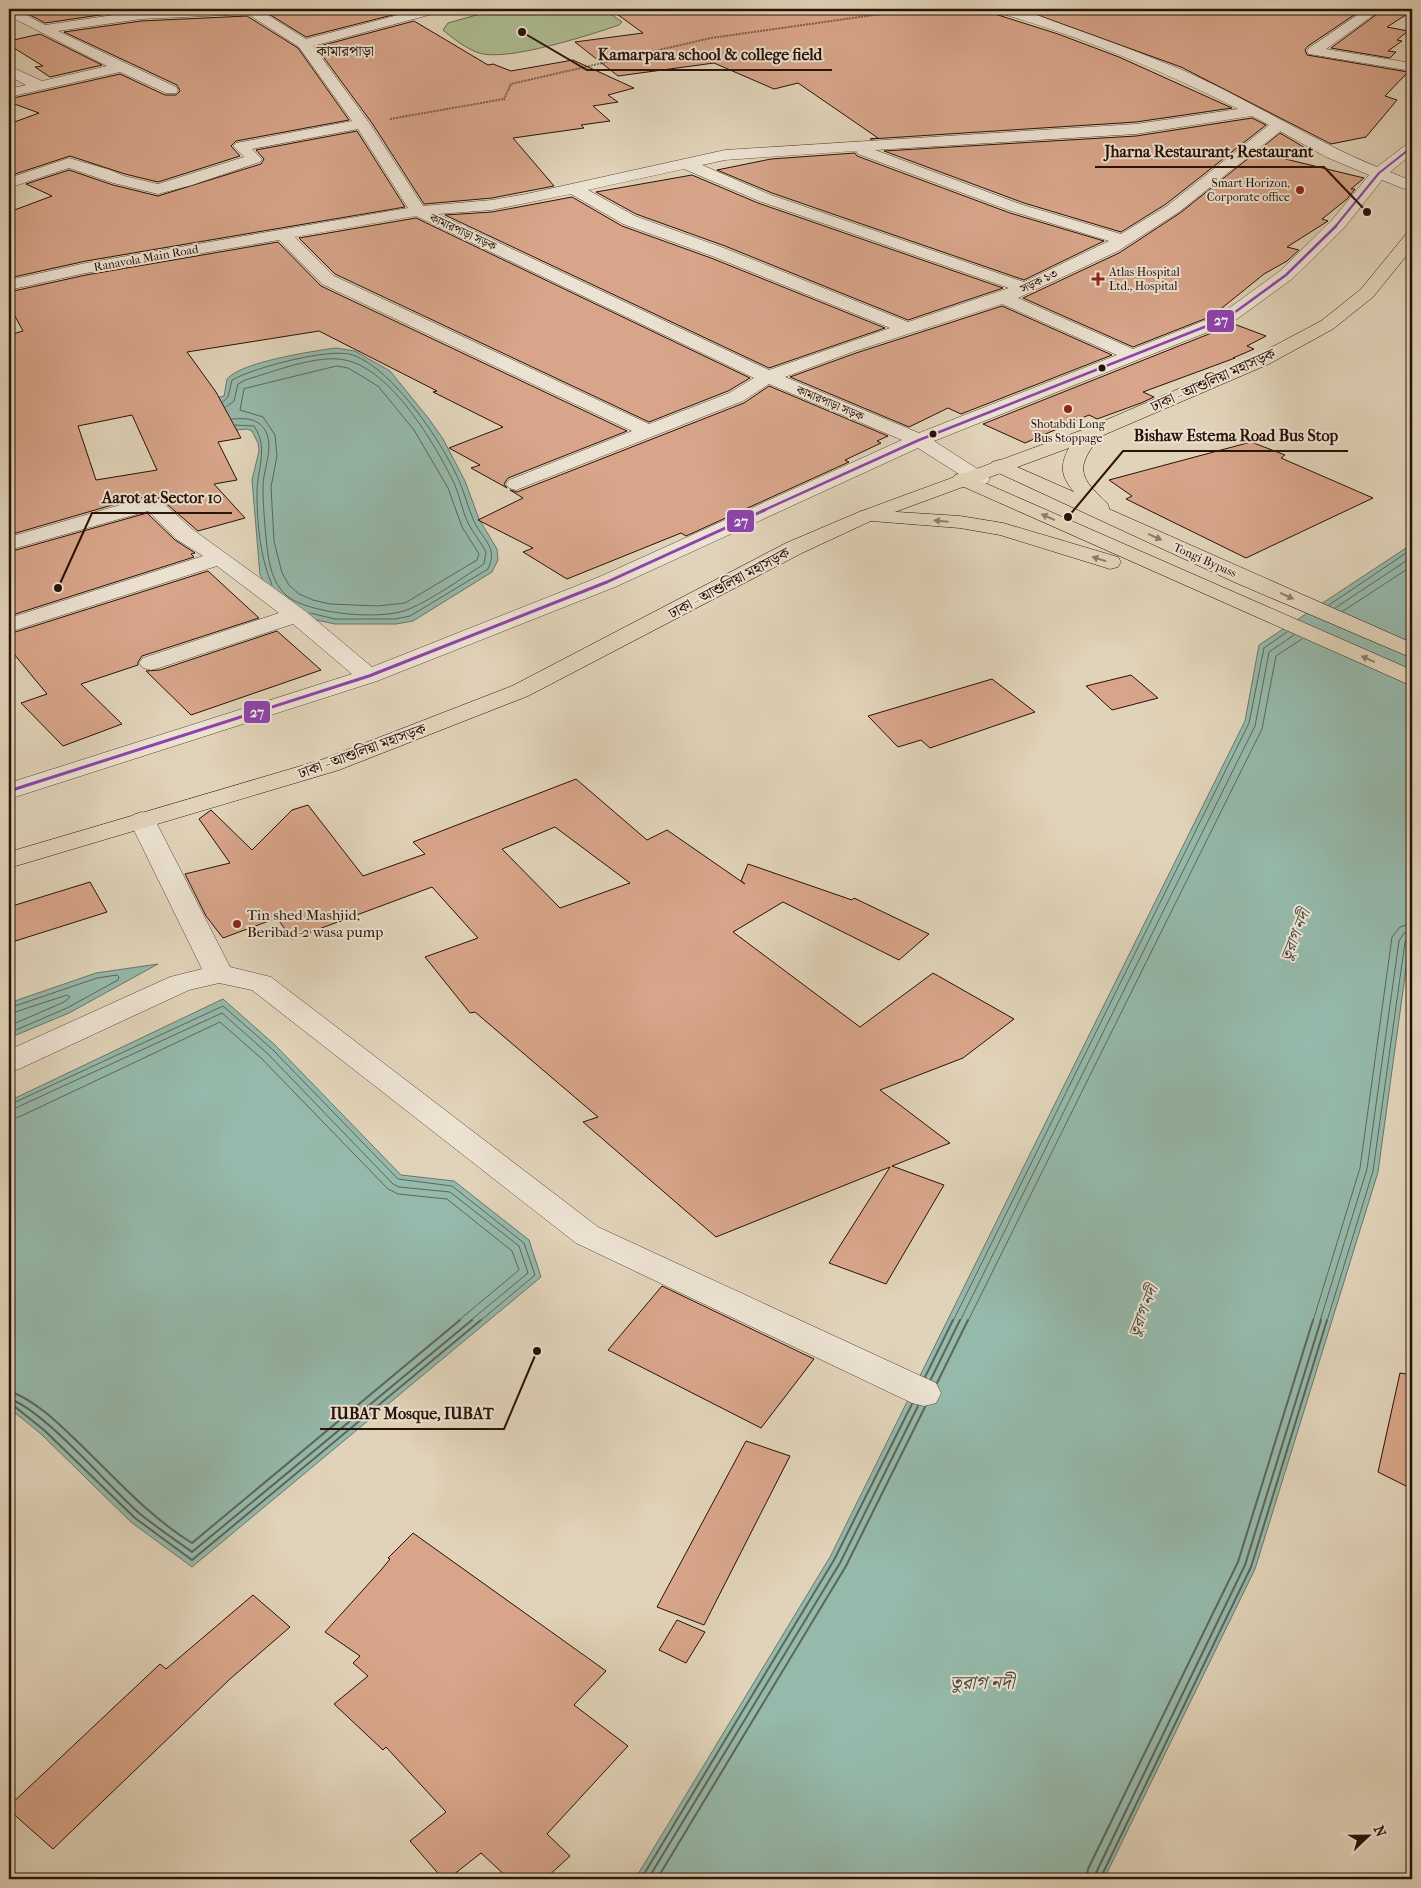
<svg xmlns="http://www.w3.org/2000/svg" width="1421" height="1888" font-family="'IM FELL French Canon','Noto Serif Bengali',serif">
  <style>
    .green { fill: #aebe92; stroke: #6b684c }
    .water { fill: #95b9ab; stroke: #697669 }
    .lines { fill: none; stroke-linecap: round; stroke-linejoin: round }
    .shore-far1 { stroke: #5e6559; stroke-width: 1 }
    .shore { stroke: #5e6559; stroke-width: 2 }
    .building { fill: #d8a58a; stroke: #281107; fill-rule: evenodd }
    .minor-casing { stroke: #564234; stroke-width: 1 }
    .major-casing { stroke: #281107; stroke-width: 1 }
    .highway-casing { stroke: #281107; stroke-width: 1 }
    .path { stroke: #281107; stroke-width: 2; stroke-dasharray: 0.5 1; stroke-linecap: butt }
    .minor { fill: #ece2d2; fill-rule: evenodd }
    .major { fill: #e1d3b9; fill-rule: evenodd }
    .highway { fill: #e1d3b9; fill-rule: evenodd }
    .bus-1-far2-casing { stroke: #ece2d2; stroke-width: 4 }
    .bus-1-far1-casing { stroke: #ece2d2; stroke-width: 5 }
    .bus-1-casing { stroke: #ece2d2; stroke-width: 6 }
    .bus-1-far2 { stroke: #8e44ad; stroke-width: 2 }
    .bus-1-far1 { stroke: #8e44ad; stroke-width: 2.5 }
    .bus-1 { stroke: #8e44ad; stroke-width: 3 }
    .oneway { fill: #8e7c69 }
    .poi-dot { fill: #8f2418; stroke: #ece2d2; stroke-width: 2 }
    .bus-dot { fill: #281107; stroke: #ece2d2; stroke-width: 2 }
    .labels { text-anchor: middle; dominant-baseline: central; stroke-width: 4; stroke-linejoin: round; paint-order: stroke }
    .far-poi-label { font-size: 12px; fill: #281107; stroke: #ece2d2; text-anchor: end }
    .far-street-label { font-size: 12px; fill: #281107; stroke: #ece2d2 }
    .far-quarter-label { font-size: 15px; fill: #281107; stroke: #ece2d2 }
    .street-label { font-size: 15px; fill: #281107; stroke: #ece2d2 }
    .poi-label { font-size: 15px; fill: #281107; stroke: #ece2d2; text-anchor: start }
    .water-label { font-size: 16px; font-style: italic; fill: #4e4c40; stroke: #ece2d2 }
    .near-water-label { font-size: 19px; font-style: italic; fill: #4e4c40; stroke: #ece2d2 }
    .leader { fill: none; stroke: #281107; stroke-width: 2 }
    .callout-dot { fill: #281107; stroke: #ece2d2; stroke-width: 2 }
    .callout-label { font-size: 16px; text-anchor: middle; font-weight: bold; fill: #281107; stroke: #ece2d2; stroke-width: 4; stroke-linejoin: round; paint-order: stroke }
    .line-badge { stroke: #ece2d2; stroke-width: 2 }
    .badge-label { font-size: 14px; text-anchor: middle; font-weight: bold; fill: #fff }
  </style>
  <rect width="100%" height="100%" fill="#e1d3b9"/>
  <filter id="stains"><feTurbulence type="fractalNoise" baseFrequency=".004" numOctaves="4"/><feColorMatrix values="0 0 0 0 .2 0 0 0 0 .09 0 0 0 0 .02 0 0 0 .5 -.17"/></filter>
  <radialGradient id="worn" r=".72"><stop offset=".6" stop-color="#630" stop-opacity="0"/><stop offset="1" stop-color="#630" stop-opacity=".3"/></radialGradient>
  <path class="green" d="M 498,9 L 603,9 L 622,22 L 619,25 C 590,35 506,62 479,53 C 465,48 454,39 443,30 L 448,23 Z"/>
  <path class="water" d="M 336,348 L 355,351 L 390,371 L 429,419 L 443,439 L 465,481 L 479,519 L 497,549 L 498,560 L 492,572 L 413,621 L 396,624 L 335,624 L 301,617 L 268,589 L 260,575 L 252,480 L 259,451 L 258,443 L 252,431 L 247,429 L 206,433 L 192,404 L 224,396 L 227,379 C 241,362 313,351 336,348 Z
    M 1412,544 L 1412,925 L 1378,1172 L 1255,1569 L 1104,1879 L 635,1879 L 830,1557 L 1245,721 L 1259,645 Z
    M 158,964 L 69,1013 L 9,1038 L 9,1003 L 96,973 Z
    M 223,999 L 275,1045 L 401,1175 L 454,1181 L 529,1240 L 541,1277 L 192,1567 L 131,1522 L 40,1433 L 9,1408 L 9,1101 Z"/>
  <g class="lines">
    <path class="shore-far1" d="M 337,366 L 348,368 L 378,386 L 414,430 L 448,488 L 462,527 L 479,554 L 477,560 L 405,603 L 378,606 L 330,604 L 313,600 L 299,594 L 289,585 L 282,573 L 274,541 L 271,487 L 277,456 L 275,435 L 263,417 L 240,410 L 244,389 Z
      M 223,402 L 228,397 L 232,380 C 253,368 330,347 353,355 C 393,369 444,444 460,483 C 465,495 468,507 473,519 C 481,539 499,546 488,569 L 410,616 L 395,619 L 335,619 L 310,613
      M 226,407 L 234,401 L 238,384 L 245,380 C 273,372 317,354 345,360 C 391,369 435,444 454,483 C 460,496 462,510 468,523 C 473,533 481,542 486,552 L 484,564 C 460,579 435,598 409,609 C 383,621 309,614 287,596 C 273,584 269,565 267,547 C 265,529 263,505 263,487 C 263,470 273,451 267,434 C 260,418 247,418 232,419
      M 235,425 L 254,426 C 269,448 257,469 257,493 C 257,524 260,557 272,585
      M 1329,605 L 1412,549
      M 1335,608 L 1412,557
      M 1343,611 L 1412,566
      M 9,1008 L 97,978 L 117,975 L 119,977 L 118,980 L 67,1008 L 9,1033
      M 9,1014 L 67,995 L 70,997 L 64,1002 L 9,1026
      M 9,1105 L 223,1006 L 272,1049 L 398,1179 L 452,1186 L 524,1243 L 535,1275 L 480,1321
      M 9,1111 L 222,1013 L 267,1053 L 393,1184 L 399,1187 L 450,1192 L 519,1246 L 528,1273 L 470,1321
      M 9,1119 L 19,1117 L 220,1022 L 262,1059 L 388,1189 L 398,1194 L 447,1199 L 512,1251 L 519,1270 L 458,1321
      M 953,1321 L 1249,723 L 1264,648 L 1287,632
      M 960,1321 L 1255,726 L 1269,652 L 1294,635
      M 968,1321 L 1262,729 L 1276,656 L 1302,639
      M 1313,1321 L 1360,1168 L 1392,937 L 1400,927 L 1412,923
      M 1320,1321 L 1367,1169 L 1399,941 L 1404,933 L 1412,931
      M 1327,1321 L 1373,1171 L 1405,942 L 1407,938 L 1412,937"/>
    <path class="shore" d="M 925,1377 L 953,1320
      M 931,1379 L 960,1320
      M 937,1383 L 968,1320
      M 9,1391 C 39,1402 62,1427 85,1449 C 119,1482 151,1518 192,1543 L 460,1320
      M 9,1399 C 41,1407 110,1488 139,1513 C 156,1527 174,1539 192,1552 L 472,1320
      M 9,1405 L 14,1406 L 44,1430 L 135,1518 L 192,1560 L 481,1320
      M 641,1879 L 834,1560 L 912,1404
      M 648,1879 L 840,1563 L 918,1406
      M 657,1879 L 846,1566 L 925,1407
      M 1086,1879 L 1088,1869 L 1238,1562 L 1313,1320
      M 1093,1879 L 1245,1565 L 1321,1320
      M 1100,1879 L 1251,1567 L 1327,1320"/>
  </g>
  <path class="building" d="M 19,9 L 163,9 L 141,9 L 45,23 Z
    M 261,9 L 393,9 L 400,13 L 306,37 Z
    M 610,9 L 992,9 L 995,14 L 1058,34 L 1119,57 L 1232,108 L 1136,122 L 870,139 L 878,138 L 798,83 L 774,89 L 714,63 L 618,76 L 575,42 L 643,33 Z
    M 1021,9 L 1363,9 L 1308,46 L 1305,50 L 1307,55 L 1408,72 L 1385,96 L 1397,100 L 1366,137 L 1331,144 L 1181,67 Z
    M 1384,9 L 1412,9 L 1412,11 L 1387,27 L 1408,31 L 1397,40 L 1402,41 L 1388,51 L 1396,52 L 1390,58 L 1331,48 Z
    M 247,16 L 298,48 L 349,120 L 236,141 L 231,146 L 240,156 L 158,182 L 125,174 L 70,156 L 9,176 L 9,124 L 39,113 L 9,102 L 9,99 L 120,74 L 165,95 L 176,95 L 180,91 L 177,85 L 64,32 L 141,21 Z
    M 414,21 L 488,65 L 493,64 L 511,71 L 573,60 L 634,88 L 608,95 L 618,102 L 593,106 L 610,121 L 581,125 L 584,128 L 513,138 L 554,186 L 492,198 L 424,204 L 372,123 L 316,47 Z
    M 40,34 L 102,65 L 50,77 L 35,67 L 43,66 L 9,45 L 9,41 Z
    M 1252,118 L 1266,125 L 1166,204 L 1121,232 L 1024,203 L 884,151 L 1136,136 Z
    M 357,131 L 405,207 L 86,261 L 9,278 L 9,212 L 52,196 L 26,184 L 69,170 L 113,185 L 158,196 L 261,164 L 264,159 L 256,150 Z
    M 1280,133 L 1307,149 L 1273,156 L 1364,178 L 1351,189 L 1355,189 L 1347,199 L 1322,219 L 1328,221 L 1287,247 L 1299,250 L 1287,261 L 1264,274 L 1212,316 L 1133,347 L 1023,298 L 1119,253 L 1180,213 Z
    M 855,153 L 857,156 L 1010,213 L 1104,241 L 1024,280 L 772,193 L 717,170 L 771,159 Z
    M 692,175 L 758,203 L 1003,288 L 908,320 L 725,246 L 636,214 L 596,192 Z
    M 572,197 L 622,226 L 711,258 L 885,328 L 769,368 L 445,215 L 492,212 Z
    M 416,218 L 750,378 L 728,391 L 649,422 L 335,274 L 299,238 Z
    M 278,242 L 321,286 L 627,431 L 508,478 L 504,484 L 507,488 L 471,468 L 480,465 L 449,448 L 503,427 L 433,392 L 437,391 L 319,331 L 187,352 L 216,392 L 241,438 L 218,442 L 237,480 L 214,484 L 245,518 L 198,531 L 161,499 L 153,496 L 133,499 L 9,535 L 9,335 L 23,331 L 9,305 L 9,292 L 86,275 ZM 132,415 L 157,470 L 96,480 L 78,426 Z
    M 1002,306 L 1112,355 L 961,414 L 948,408 L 909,427 L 790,377 L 856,353 Z
    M 1234,324 L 1266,336 L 1247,346 L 1254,349 L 1233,358 L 1235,358 L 1143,392 L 1154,397 L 1141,403 L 1097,419 L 1089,415 L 1025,443 L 983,424 Z
    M 769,386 L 888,436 L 877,441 L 881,443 L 845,460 L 849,462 L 686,536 L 681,533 L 567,579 L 523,552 L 533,548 L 478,520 L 523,498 L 510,490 L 517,492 L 744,403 Z
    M 1251,442 L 1285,455 L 1281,458 L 1373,498 L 1246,558 L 1126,499 L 1132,496 L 1109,480 Z
    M 147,513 L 175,540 L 195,553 L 191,554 L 194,557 L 9,616 L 9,552 Z
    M 208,571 L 259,618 L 142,656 L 138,662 L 138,665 L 81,684 L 122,724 L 63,746 L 21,703 L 47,694 L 9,648 L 9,634 Z
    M 277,631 L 321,670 L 191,715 L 146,671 L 160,670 Z
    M 1131,675 L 1158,698 L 1112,710 L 1086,686 Z
    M 992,679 L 1035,712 L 930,748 L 921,740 L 898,747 L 868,716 Z
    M 576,779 L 647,840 L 667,830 L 745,884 L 741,881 L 748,864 L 852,900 L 854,898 L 929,934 L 899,960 L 783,902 L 733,932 L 860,1027 L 933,973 L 1014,1019 L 963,1058 L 880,1090 L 950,1143 L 892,1166 L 944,1185 L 886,1284 L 829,1263 L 890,1167 L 716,1237 L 583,1122 L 598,1117 L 475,1012 L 470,1013 L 425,957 L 478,938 L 432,887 L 292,939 L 277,918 L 223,938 L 206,916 L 185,874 L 230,863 L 199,819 L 211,810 L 252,850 L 292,810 L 308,805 L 363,876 L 425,854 L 413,842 ZM 555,827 L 630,883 L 560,908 L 502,849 Z
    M 90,882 L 107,912 L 9,943 L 9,907 Z
    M 662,1286 L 814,1359 L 761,1428 L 608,1350 Z
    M 1400,1373 L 1412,1375 L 1412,1489 L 1378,1472 Z
    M 746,1441 L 790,1456 L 704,1625 L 657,1607 Z
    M 413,1533 L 606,1671 L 574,1705 L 628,1746 L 547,1834 L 570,1856 L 545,1879 L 509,1879 L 481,1853 L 448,1879 L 443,1879 L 410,1841 L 446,1812 L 386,1747 L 383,1750 L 334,1704 L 368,1676 L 353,1663 L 360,1656 L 325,1632 L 381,1570 L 390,1559 L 388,1558 Z
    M 253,1595 L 290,1627 L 230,1679 L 53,1849 L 9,1810 L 9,1806 L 160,1664 L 166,1669 Z
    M 677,1620 L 705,1632 L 686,1663 L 659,1650 Z"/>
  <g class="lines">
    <g class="minor-casing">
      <path id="minor" d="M 9,9 L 15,9 L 45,25 L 141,11 L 258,9 L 306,39 L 421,9 L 442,9 L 440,12 L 313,46 L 370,124 L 423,206 L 492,200 L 526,194 L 725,150 L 1136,124 L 1238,109 C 1161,70 1080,36 996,12 L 994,9 L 1015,9 L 1034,14 C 1082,32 1132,49 1180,69 C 1247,98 1309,139 1377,167 L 1407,144 L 1412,142 L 1412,154 L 1390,172 L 1412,181 L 1412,192 L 1382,180 L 1344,228 L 1292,279 L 1233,322 L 934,441 L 987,475 L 990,479 L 987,483 L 980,485 L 973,483 L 918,448 L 615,587 L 377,681 L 9,799 L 9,783 L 352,674 L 293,624 L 159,668 L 151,670 L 143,668 L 139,663 L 143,658 L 279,613 L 217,566 L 9,632 L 9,618 L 203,556 L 176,539 L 148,511 L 9,550 L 9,537 L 134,501 L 153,498 L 160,500 L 192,529 L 304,610 L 372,667 L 599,577 L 902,440 L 769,384 L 743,401 L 516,490 L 509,488 L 506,484 L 509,480 L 632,431 L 322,284 L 279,240 L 86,273 L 9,290 L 9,280 L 86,263 L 408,208 L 358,129 L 252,149 L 262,159 L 260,162 L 192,185 L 158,194 L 113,183 L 69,168 L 9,188 L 9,178 L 69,158 L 110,170 L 124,176 L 158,184 L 244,157 L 233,146 L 236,143 L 352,121 L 299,47 L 248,14 L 141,19 L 58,31 L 176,87 L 178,90 L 176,93 L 166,93 L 120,72 L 9,97 L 9,89 L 26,85 L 9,76 L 9,66 L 42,81 L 107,66 L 9,16 ZM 1252,116 L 1269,125 L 1167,206 L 1121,234 L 1023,205 L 875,150 L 1136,134 ZM 1280,131 L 1326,157 L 1369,175 L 1332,220 L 1280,271 L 1221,314 L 1133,349 L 1018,298 L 1118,251 L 1179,212 ZM 856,151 L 858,154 L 1011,211 L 1109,241 L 1024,282 L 771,195 L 702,165 L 725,160 ZM 684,169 L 759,201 L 1009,288 L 908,322 L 724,248 L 635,216 L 588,190 ZM 571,194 L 623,224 L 712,256 L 890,328 L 769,370 L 438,214 L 492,210 ZM 416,216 L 754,378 L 729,393 L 649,424 L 334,276 L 295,237 ZM 1002,304 L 1117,355 L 919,433 L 785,377 L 855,351 Z
        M 1366,9 L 1382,9 L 1326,49 L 1412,63 L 1412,71 L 1309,54 L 1307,51 L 1309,48 Z
        M 142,812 L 151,815 L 155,820 L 230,967 L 271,977 L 598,1227 L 936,1383 L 941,1393 L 936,1403 L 924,1406 L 912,1403 L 576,1243 L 252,990 L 219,983 L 189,990 L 19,1069 L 9,1072 L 9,1050 L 170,977 L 202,969 L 129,820 L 133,815 Z"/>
    </g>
    <g class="major-casing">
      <path id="major" d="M 1092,427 L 1099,429 L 1102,433 C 1083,460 1072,471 1101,497 C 1105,501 1109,504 1109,509 L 1412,643 L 1412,658 L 1234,582 L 992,470 L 989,466 L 992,462 L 999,460 L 1006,462 L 1074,492 C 1069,486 1064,479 1063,471 C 1061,455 1077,431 1092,427 Z
        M 962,473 L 1412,670 L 1412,686 L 955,483 L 952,479 L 955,475 Z
        M 866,510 L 960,516 L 1003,523 L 1118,557 L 1121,562 L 1118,567 L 1110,569 L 1000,535 L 960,528 L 859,520 L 855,516 L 859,512 Z"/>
    </g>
    <g class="highway-casing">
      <path id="highway" d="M 1412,233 L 1412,249 L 1373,297 L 1333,329 L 1269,364 L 1099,437 L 873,520 L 802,553 L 528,696 L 339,770 L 9,868 L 9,852 L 321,760 L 512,686 L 786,543 L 859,512 L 1085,429 L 1255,356 L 1321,321 L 1361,289 L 1406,234 Z"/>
    </g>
    <path class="path" d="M 390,119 L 504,99 L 511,84 L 711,38 L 916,9"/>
    <use href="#minor" class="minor"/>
    <use href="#major" class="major"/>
    <use href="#highway" class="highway"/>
    <g class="bus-1-far2-casing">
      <path id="bus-1-far2" d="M 1335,227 L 1379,173 L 1412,147"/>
    </g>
    <g class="bus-1-far1-casing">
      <path id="bus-1-far1" d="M 762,511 L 919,440 L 1227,318 L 1286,275 L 1336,226"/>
    </g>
    <g class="bus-1-casing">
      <path id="bus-1" d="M 9,791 L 369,676 L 607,582 L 765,510"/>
    </g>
    <use href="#bus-1-far2" class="bus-1-far2"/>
    <use href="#bus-1-far1" class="bus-1-far1"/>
    <use href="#bus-1" class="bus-1"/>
  </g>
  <defs><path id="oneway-solid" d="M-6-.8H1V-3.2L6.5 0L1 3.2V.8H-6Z" transform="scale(1.25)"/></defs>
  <g class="oneway">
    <use href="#oneway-solid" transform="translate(1048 517) rotate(-156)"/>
    <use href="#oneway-solid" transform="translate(941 521) rotate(-175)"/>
    <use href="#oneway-solid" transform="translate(1155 537) rotate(24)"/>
    <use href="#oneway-solid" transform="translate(1099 559) rotate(-162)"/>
    <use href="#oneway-solid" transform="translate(1287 596) rotate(24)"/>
    <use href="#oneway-solid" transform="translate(1368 659) rotate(-156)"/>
  </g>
  <g class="poi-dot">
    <circle cx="1300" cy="190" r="5"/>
    <path d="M1095.5 271.5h5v5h5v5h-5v5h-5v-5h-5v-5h5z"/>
    <circle cx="1068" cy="409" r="5"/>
    <circle cx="237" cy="924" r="5"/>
  </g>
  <g class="bus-dot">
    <circle cx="1102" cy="368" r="4.5"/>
    <circle cx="933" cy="434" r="4.5"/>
  </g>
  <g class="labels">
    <g class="far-poi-label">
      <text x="1290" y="183">Smart Horizon,<tspan x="1290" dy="14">Corporate office</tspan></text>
      <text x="1109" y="272" text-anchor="start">Atlas Hospital<tspan x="1109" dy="14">Ltd., Hospital</tspan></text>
      <text x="1068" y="424" text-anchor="middle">Shotabdi Long<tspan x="1068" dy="14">Bus Stoppage</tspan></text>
    </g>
    <g class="far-street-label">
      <text transform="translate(463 232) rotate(25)">কামারপাড়া সড়ক</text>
      <text transform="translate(146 258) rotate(-10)">Ranavola Main Road</text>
      <text transform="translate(1039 281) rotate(-26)">সড়ক ১৩</text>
      <text transform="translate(830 403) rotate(23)">কামারপাড়া সড়ক</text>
      <text transform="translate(1205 560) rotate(24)">Tongi Bypass</text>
    </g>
    <g class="far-quarter-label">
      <text x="345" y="51">কামারপাড়া</text>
    </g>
    <g class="street-label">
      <text transform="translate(1213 380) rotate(-24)">ঢাকা - আশুলিয়া মহাসড়ক</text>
      <text transform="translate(729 583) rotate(-28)">ঢাকা - আশুলিয়া মহাসড়ক</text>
      <text transform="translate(362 751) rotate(-20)">ঢাকা - আশুলিয়া মহাসড়ক</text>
    </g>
    <g class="poi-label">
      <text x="247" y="915">Tin shed Mashjid,<tspan x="247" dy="17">Beribad-2 wasa pump</tspan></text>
    </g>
    <g class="water-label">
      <text transform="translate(1295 935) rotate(-68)">তুরাগ নদী</text>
      <text transform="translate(1143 1311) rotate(-68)">তুরাগ নদী</text>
    </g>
    <g class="near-water-label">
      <text x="982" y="1683">তুরাগ নদী</text>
    </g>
  </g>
  <path class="leader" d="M522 32L587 70H832M1367 212L1324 167H1095M1068 517L1123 451H1348M58 588L92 513H232M537 1351L504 1429H320"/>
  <g class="callout-dot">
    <circle cx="522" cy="32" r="5"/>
    <circle cx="1367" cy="212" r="5"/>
    <circle cx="1068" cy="517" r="5"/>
    <circle cx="58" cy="588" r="5"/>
    <circle cx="537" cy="1351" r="5"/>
  </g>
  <g class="callout-label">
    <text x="710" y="60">Kamarpara school &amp; college field</text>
    <text x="1209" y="157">Jharna Restaurant, Restaurant</text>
    <text x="1236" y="441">Bishaw Estema Road Bus Stop</text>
    <text x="162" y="503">Aarot at Sector 10</text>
    <text x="412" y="1419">IUBAT Mosque, IUBAT</text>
  </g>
  <g class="line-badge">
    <rect x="1206" y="309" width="29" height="24" rx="5" fill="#8e44ad"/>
    <rect x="726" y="509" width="29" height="24" rx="5" fill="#8e44ad"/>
    <rect x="243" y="700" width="28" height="24" rx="5" fill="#8e44ad"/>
  </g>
  <g class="badge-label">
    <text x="1221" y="325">27</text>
    <text x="741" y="526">27</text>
    <text x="257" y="717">27</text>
  </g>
  <rect width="1421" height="1888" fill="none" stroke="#e1d3b9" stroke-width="30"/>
  <rect x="10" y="10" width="1401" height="1868" fill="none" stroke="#281107" stroke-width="2.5"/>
  <rect x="15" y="15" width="1391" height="1858" fill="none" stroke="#281107"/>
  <g transform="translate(1368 1836) rotate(68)" stroke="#ece2d2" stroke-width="4" paint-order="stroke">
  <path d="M0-4L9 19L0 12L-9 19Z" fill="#281107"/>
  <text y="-8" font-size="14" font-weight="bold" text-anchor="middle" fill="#281107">N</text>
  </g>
  <rect width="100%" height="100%" filter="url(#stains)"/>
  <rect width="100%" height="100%" fill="url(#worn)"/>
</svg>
